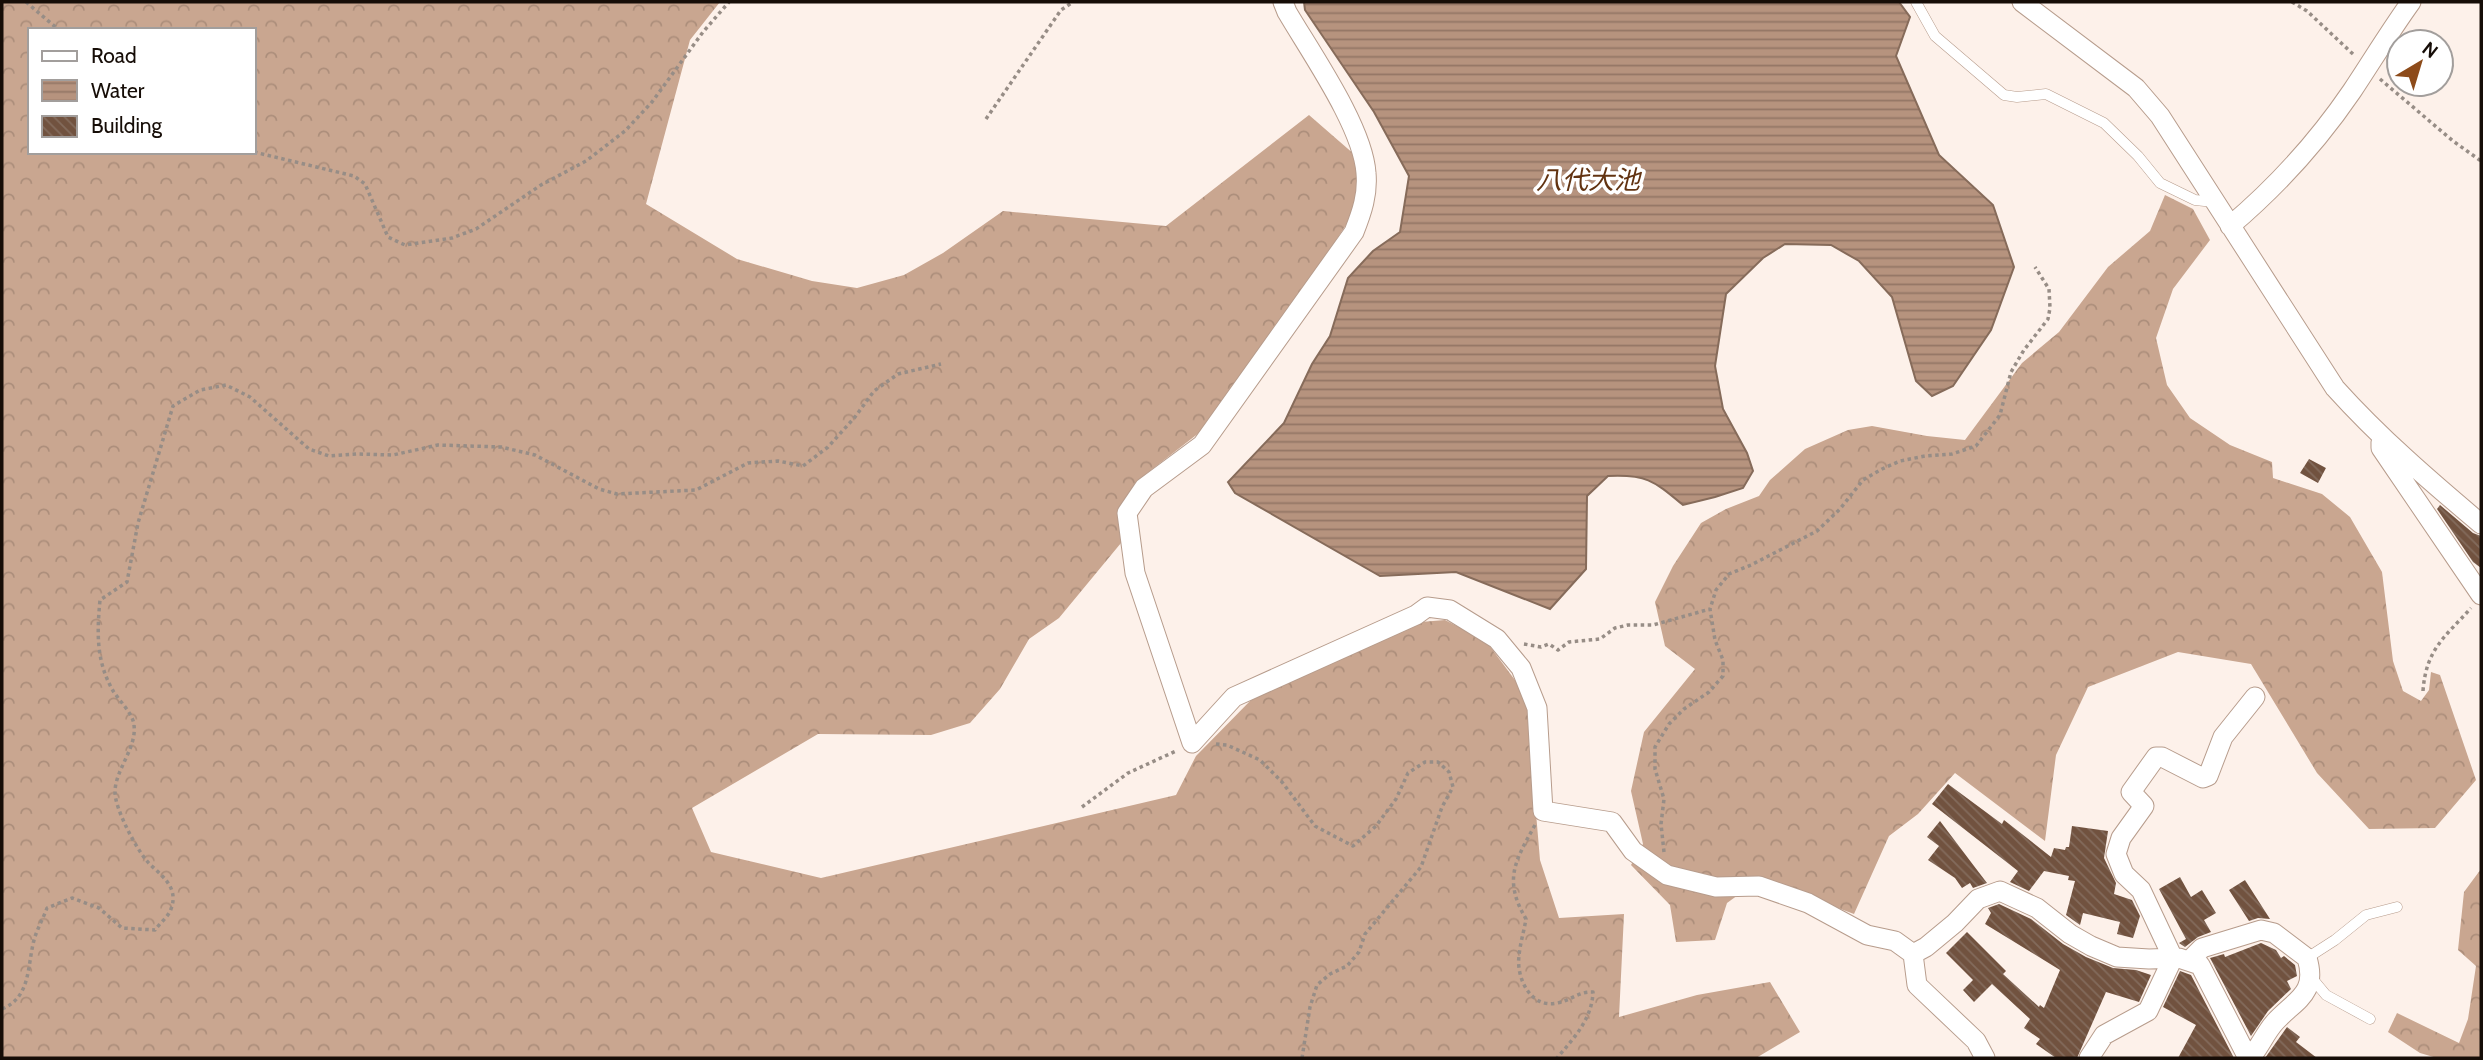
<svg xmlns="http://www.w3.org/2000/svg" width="2483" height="1060" font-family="Cabin,'Noto Sans JP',sans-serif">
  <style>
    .forest { fill: url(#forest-crowns); fill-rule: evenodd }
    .water { fill: url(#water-rules); stroke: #866b5a; stroke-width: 2 }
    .building { fill: url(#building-back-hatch) }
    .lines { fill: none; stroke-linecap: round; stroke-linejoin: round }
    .lane-casing { stroke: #b79c8c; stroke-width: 11 }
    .street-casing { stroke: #b79c8c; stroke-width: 21 }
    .path { stroke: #978d86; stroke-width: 3.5; stroke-dasharray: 3.5 3.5; stroke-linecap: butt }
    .lane { stroke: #fff; stroke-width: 10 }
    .street { stroke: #fff; stroke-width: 19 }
    .labels { text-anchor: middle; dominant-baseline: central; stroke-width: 7; stroke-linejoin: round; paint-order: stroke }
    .water-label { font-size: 26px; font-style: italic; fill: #623311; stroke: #fff }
  </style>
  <defs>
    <pattern id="forest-crowns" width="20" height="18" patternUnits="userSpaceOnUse" patternTransform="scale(1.75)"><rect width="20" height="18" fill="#c9a690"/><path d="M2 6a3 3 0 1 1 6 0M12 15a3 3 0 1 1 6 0" fill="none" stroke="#ac8e7b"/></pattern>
    <pattern id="water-rules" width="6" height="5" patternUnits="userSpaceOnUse" patternTransform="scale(1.75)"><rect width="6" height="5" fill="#b6937e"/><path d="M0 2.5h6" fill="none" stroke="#937665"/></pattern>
    <pattern id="building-back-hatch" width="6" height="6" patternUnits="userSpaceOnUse" patternTransform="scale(1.75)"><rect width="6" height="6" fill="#71523f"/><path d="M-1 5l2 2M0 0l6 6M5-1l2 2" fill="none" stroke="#836b5c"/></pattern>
  </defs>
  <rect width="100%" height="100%" fill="#fdf1ea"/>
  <path class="forest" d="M 2,2 L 720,2 L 690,40 L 646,204 L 737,259 L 812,281 L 857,288 L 904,275 L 943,253 L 1003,211 L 1166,226 L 1309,115 L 1355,155 L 1361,197 L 1346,225 L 1281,323 L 1204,429 L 1146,474 L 1122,504 L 1121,543 L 1059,618 L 1029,639 L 1000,689 L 970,723 L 931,735 L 818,734 L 692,808 L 711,852 L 821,878 L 1176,795 L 1196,756 L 1251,700 L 1421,622 L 1445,620 L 1486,641 L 1526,695 L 1540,860 L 1559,918 L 1624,914 L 1619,1017 L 1697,995 L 1770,982 L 1800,1032 L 1756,1058 L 2,1058 ZM 30,30 L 254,30 L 254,152 L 30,152 Z
    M 2165,195 L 2193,209 L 2210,240 L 2173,289 L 2156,338 L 2167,385 L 2190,418 L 2230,445 L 2272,462 L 2273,478 L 2322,494 L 2350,517 L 2382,572 L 2393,661 L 2403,691 L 2421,701 L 2429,690 L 2431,672 L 2440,675 L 2476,780 L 2435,828 L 2369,829 L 2317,773 L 2251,664 L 2178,652 L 2088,687 L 2056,755 L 2045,841 L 1955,773 L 1918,814 L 1889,836 L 1854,914 L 1760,879 L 1727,903 L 1715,940 L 1676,942 L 1670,905 L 1631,865 L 1643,844 L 1631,791 L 1644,732 L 1695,669 L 1665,646 L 1655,602 L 1673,566 L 1701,523 L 1726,509 L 1759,496 L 1770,480 L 1805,449 L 1848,430 L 1872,426 L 1927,436 L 1965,440 L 2022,363 L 2059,332 L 2108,267 L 2150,231 Z
    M 2481,869 L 2481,1058 L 2437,1058 L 2420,1053 L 2388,1032 L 2397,1013 L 2459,1043 L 2468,1019 L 2476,966 L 2458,950 L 2464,892 Z"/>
  <path class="water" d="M 1304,2 L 1899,2 L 1910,17 L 1896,56 L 1939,155 L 1993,205 L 2014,267 L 1991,330 L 1953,386 L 1932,396 L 1916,381 L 1892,297 L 1859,261 L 1831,245 L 1785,244 L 1763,258 L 1726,294 L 1715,366 L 1723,409 L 1747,453 L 1753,471 L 1743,488 L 1715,497 L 1683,505 C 1654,481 1647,474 1608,476 L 1587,496 L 1586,569 L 1550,609 L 1456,572 L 1380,576 L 1235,493 L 1228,482 L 1284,423 L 1312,364 L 1330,336 L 1348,278 L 1373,251 L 1400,232 L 1409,176 L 1374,112 L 1305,10 Z"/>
  <path class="building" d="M 2309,459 L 2326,468 L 2318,483 L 2300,473 Z
    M 2440,505 L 2473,533 L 2481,536 L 2481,568 L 2473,562 L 2437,509 Z
    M 1948,784 L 2002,824 L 2004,820 L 2051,857 L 2054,848 L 2065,850 L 2066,847 L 2069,847 L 2072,826 L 2108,831 L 2104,858 L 2116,883 L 2114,894 L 2132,900 L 2140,916 L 2133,938 L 2117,934 L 2120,922 L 2083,913 L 2080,925 L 2066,915 L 2075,881 L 2068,880 L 2069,876 L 2044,871 L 2029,891 L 2010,882 L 2018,871 L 1932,804 Z
    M 1940,821 L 1974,866 L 1987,883 L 1973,888 L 1970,883 L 1962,888 L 1955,878 L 1928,860 L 1939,846 L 1927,837 Z
    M 2180,877 L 2191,897 L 2202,890 L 2216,913 L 2204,920 L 2211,932 L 2198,937 L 2185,947 L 2179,943 L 2186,939 L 2159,889 Z
    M 2245,880 L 2270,919 L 2258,918 L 2249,921 L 2229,890 Z
    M 1999,904 L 2031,919 L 2063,944 L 2086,957 L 2113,968 L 2136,970 L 2151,975 L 2139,1002 L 2106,992 L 2077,1058 L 2056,1058 L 2036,1044 L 2040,1039 L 2024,1028 L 2030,1019 L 1992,984 L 1974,1002 L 1963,990 L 1973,980 L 1946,953 L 1967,932 L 2006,971 L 2003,974 L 2039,1007 L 2040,1005 L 2044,1008 L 2060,970 L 1985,924 L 1991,913 L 1988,908 Z
    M 2261,943 L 2276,950 L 2281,958 L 2284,956 L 2295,965 L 2297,976 L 2287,981 L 2291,989 L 2268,1011 L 2251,1036 L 2210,958 L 2224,954 L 2225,957 Z
    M 2180,971 L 2191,975 L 2234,1058 L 2178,1058 L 2196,1025 L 2163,1007 Z
    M 2287,1027 L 2300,1037 L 2296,1042 L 2317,1058 L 2265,1058 Z"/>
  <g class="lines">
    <g class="lane-casing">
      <path id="lane" d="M 1916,2 L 1935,36 L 2004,95 L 2017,97 L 2046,94 L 2104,123 L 2138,156 L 2160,183 L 2195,200 L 2214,202
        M 2307,958 L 2335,940 L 2366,915 L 2397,907
        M 2311,977 L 2326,995 L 2370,1019"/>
    </g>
    <g class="street-casing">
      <path id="street" d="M 1283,2 L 1287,12 C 1311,53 1363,127 1366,173 C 1368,194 1362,212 1354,232 L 1202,445 L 1144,488 L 1127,513 L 1135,573 L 1192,743 L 1234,697 L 1416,615 L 1427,607 L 1450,610 L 1497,639 L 1521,668 L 1537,708 L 1543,811 L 1612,822 L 1633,851 L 1667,875 L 1716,887 L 1759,886 L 1808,903 L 1867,935 L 1895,941 L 1913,954 L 1917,985 L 1976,1041 L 1985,1058
        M 2022,2 L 2136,88 L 2160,116 L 2335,388 C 2380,438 2430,481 2481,524
        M 2230,226 C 2276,187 2318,141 2352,91 C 2372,61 2390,31 2411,2
        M 2381,442 L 2381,448 L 2481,595
        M 1913,954 L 1926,947 L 1955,923 L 1978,899 L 2000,891 L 2037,908 L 2070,934 L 2091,946 L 2117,957 L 2149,959 L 2179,958 L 2200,965 L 2248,1058
        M 2189,961 L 2202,948 L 2261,930 L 2274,933 L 2307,958 C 2318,994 2295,1000 2275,1022 C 2265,1033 2260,1047 2250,1058
        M 2089,1058 L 2104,1035 L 2148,1011 L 2173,958 L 2141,890 L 2124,874 L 2116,854 L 2121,838 L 2144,806 L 2131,792 L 2156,757 L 2162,757 L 2203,778 L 2208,776 L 2223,737 L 2255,697"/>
    </g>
    <path class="path" d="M 26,2 L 59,30
      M 2292,2 L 2307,11 L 2354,55
      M 2380,79 L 2453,141 L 2481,161
      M 986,119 L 1061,10 L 1073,2
      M 254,152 L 354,176 L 365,184 L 388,237 L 405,245 L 452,238 L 476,229 L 541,185 L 586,161 L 625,131 L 652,102 L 703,32 L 729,2
      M 1524,644 L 1541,647 L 1549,644 L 1558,650 L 1569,642 L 1600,639 L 1615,628 L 1628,625 L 1653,625 L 1710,609
      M 2423,691 C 2426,649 2445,637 2471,608
      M 1216,744 L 1227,745 L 1260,760 L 1282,782 L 1315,826 L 1353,846 L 1376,826 L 1396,799 L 1408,773 L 1425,762 L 1438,762 L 1449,772 L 1453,787 L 1442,807 L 1421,867 L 1365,934 L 1359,952 L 1347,966 L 1330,974 L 1317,985 L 1310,1007 L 1302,1058
      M 1082,807 L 1128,773 L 1176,751
      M 1535,825 C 1515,861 1503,880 1526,919 C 1524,931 1520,944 1519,956 C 1516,978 1531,1009 1557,1003 C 1570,1001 1579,991 1593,992 C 1592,1019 1574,1038 1557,1058
      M 1664,852 L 1661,824 L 1664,799 L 1655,769 L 1655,747 L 1669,724 L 1684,709 L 1709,692 L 1723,676 L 1723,660 L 1715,640 L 1710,609 L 1716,590 L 1729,574 L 1751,565 L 1817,531 L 1840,509 L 1863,480 L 1882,469 L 1900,461 L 1925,456 L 1952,454 L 1976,446 L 2000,415 L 2011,372 L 2024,350 L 2048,319 L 2050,308 L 2049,289 L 2035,267
      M 2,1009 C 31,997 27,967 34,940 C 37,929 43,919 47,908 L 72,898 L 99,908 L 122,928 L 155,930 C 159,924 169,916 171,909 C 180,885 158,874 146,860 C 135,846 115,809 115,792 C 115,770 137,748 134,725 C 133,713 118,700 112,689 C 96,660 97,632 100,600 L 127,582 L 138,523 L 173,406 L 200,390 L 226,385 L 250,397 L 309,449 L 329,456 L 357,454 L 393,455 L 438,445 L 501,447 L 535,455 L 599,489 L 617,494 L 696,490 L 748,463 L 778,461 L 803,466 L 828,447 L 855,417 L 874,391 L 898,374 L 941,364"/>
    <use href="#lane" class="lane"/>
    <use href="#street" class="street"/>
  </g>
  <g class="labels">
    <g class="water-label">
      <text x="1588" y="180">八代大池</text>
    </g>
  </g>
  <rect width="2483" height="1060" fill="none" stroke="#160d07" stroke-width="7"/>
  <rect x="28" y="28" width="228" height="126" fill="#ffffff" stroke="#a29e9c" stroke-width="2"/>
  <rect x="42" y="51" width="35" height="10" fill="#ffffff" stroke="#a29e9c" stroke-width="2"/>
  <text x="91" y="63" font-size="21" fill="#160d07">Road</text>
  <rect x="42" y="80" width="35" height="21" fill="url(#water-rules)" stroke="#a29e9c" stroke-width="2"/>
  <text x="91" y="98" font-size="21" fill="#160d07">Water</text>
  <rect x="42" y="116" width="35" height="21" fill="url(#building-back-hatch)" stroke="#a29e9c" stroke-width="2"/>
  <text x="91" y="133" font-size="21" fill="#160d07">Building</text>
  <g transform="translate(2420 63) rotate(38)"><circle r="33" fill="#ffffff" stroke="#a29e9c" stroke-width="2"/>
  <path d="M0-5L12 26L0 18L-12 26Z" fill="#8d4b1a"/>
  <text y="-10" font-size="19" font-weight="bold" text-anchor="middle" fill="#160d07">N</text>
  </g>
</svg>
